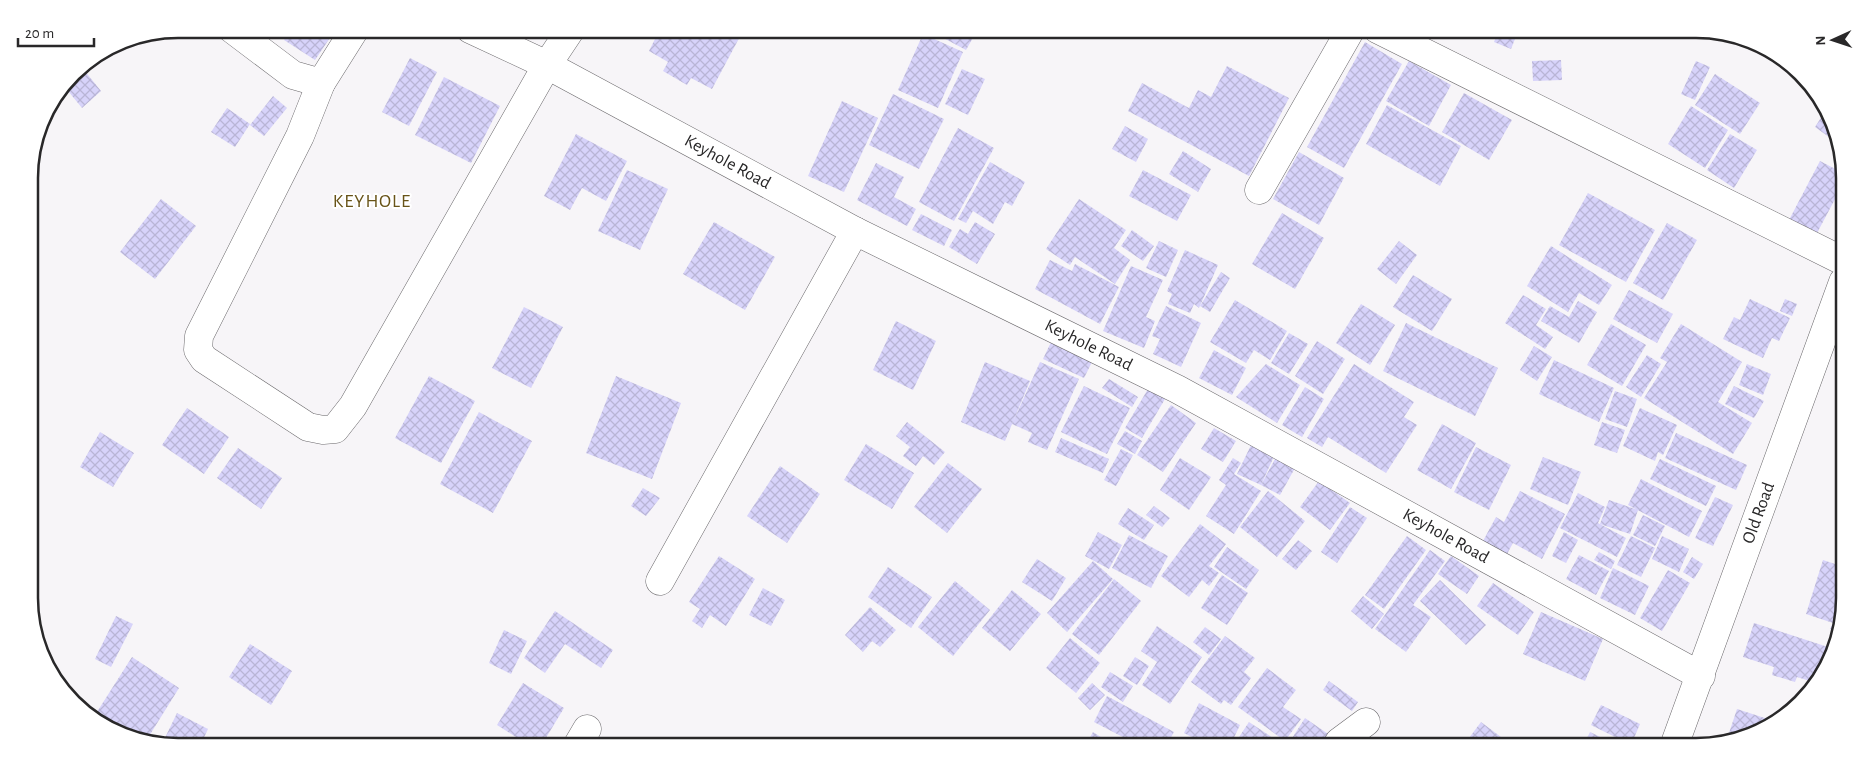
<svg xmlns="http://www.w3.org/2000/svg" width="1873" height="775" font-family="'Alegreya Sans',sans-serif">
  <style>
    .building { fill: url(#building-cross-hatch) }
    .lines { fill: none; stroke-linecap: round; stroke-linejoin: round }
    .minor-casing { stroke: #6b696c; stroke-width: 29 }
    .tertiary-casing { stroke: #6b696c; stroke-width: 29 }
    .minor { stroke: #fff; stroke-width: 28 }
    .tertiary { stroke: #fff; stroke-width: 28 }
    .labels { text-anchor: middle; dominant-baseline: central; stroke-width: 4; stroke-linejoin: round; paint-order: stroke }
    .street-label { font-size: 18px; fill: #292829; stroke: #fff }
    .neighbourhood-label { font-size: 19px; letter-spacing: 1px; fill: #685318; stroke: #fff }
    .rim { fill: none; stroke: #292829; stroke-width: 2.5 }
  </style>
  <defs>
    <pattern id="building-cross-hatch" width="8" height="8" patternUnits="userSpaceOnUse" patternTransform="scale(1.25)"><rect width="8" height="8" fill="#d7d3fa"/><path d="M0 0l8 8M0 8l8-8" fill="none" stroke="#b9b5d6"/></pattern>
  </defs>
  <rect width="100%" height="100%" fill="#f7f5f8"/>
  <path class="building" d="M 292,29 L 336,29 L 315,60 L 284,40 Z
    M 660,29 L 744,29 L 712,89 L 691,78 L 687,85 L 663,71 L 668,62 L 649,51 Z
    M 936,29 L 978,29 L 966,50 L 934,33 Z
    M 1499,29 L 1519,29 L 1511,49 L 1494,42 Z
    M 923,34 L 963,52 L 938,108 L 898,90 Z
    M 1365,42 L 1402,64 L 1344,168 L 1307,147 Z
    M 410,58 L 437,72 L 409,126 L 382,112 Z
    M 1561,60 L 1562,80 L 1533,81 L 1532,61 Z
    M 1409,61 L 1451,85 L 1429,126 L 1386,101 Z
    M 1696,61 L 1710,67 L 1695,100 L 1681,94 Z
    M 80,65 L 101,91 L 82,108 L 64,86 Z
    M 1227,66 L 1289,98 L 1249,176 L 1128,111 L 1142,83 L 1189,108 L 1198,90 L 1211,97 Z
    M 962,69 L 985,79 L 968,115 L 945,104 Z
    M 1715,74 L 1760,103 L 1740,134 L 1695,105 Z
    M 444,77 L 500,106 L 471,163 L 415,135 Z
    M 1464,93 L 1512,120 L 1489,160 L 1442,132 Z
    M 893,94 L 944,119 L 919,169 L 869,145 Z
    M 273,96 L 287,108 L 264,136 L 250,125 Z
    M 842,101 L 878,118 L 844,192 L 808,176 Z
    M 1387,105 L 1461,146 L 1440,186 L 1366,144 Z
    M 1691,106 L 1728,130 L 1705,168 L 1668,144 Z
    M 227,108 L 250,124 L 235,147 L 211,132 Z
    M 1824,113 L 1836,142 L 1815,127 Z
    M 1125,126 L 1148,139 L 1136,162 L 1112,149 Z
    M 958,128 L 994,148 L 954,221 L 919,202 Z
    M 576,134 L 627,161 L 606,201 L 582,188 L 570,210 L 544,196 Z
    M 1730,134 L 1757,150 L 1734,188 L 1707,170 Z
    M 1183,151 L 1211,169 L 1198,192 L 1169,174 Z
    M 1299,152 L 1344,178 L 1319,225 L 1273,199 Z
    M 1820,161 L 1843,173 L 1843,184 L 1816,235 L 1789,220 Z
    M 990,162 L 1025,182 L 1012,206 L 1005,202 L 993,224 L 973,211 L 966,223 L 958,219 Z
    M 876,163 L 904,177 L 894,197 L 916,209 L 907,226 L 857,200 Z
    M 627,170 L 668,189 L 640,250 L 598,231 Z
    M 1143,170 L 1191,195 L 1177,221 L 1129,196 Z
    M 1588,193 L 1655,230 L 1626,282 L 1559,245 Z
    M 161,199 L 196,226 L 155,279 L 120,252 Z
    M 1079,199 L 1126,230 L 1114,248 L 1130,260 L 1115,284 L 1075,257 L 1070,265 L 1046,249 Z
    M 29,207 L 38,207 L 39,245 L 30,245 Z
    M 1282,213 L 1324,238 L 1295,289 L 1252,264 Z
    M 921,214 L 952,230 L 944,246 L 912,230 Z
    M 714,222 L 775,257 L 745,310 L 683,274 Z
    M 975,222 L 995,234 L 977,264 L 949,247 L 960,229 L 968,234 Z
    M 1667,223 L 1697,240 L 1663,300 L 1633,283 Z
    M 1132,230 L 1154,246 L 1143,261 L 1121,246 Z
    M 1159,241 L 1178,250 L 1166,277 L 1146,268 Z
    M 1399,241 L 1417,255 L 1396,284 L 1377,269 Z
    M 1551,246 L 1612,285 L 1599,305 L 1579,293 L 1568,312 L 1527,286 Z
    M 1185,250 L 1218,265 L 1199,308 L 1194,304 L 1190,313 L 1168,304 L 1172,294 L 1167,291 Z
    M 1050,260 L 1072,271 L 1075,264 L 1119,287 L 1100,324 L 1035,289 Z
    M 1131,266 L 1163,280 L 1146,317 L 1155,321 L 1144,348 L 1103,331 Z
    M 1221,272 L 1230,278 L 1210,312 L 1200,306 Z
    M 1413,275 L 1452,299 L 1432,331 L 1393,307 Z
    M 1629,290 L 1673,314 L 1657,343 L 1613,319 Z
    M 1523,295 L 1546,309 L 1536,325 L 1553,337 L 1545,349 L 1505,323 Z
    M 1750,299 L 1790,318 L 1779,341 L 1772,338 L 1763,358 L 1723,339 L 1734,317 L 1740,320 Z
    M 1785,299 L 1797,304 L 1792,316 L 1780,311 Z
    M 1235,300 L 1287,331 L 1270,360 L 1254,350 L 1246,363 L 1210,342 Z
    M 1578,301 L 1597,312 L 1579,343 L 1541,321 L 1550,306 L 1569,317 Z
    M 1361,304 L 1395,325 L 1370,365 L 1336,343 Z
    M 1166,306 L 1201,323 L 1181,367 L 1153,354 L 1160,339 L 1152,336 Z
    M 524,307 L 563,327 L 531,388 L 492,368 Z
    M 896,321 L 936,341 L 913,390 L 873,370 Z
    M 1406,323 L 1498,368 L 1475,416 L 1383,371 Z
    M 1611,324 L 1646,345 L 1622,386 L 1587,365 Z
    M 1681,324 L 1742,362 L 1718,402 L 1752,423 L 1733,454 L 1644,398 L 1667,362 L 1660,358 Z
    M 1289,333 L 1308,344 L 1289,374 L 1271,363 Z
    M 1052,340 L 1093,360 L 1084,378 L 1043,359 Z
    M 1317,341 L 1345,359 L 1323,394 L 1295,376 Z
    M 1534,346 L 1552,357 L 1537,381 L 1520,370 Z
    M 1214,350 L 1246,368 L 1232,395 L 1199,378 Z
    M 1647,355 L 1661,364 L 1641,397 L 1626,387 Z
    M 1554,360 L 1614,388 L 1599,422 L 1539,394 Z
    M 985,362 L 1030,381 L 1005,441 L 961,422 Z
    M 1040,362 L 1079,379 L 1047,450 L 1028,442 L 1032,433 L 1012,424 Z
    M 1266,364 L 1300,385 L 1277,423 L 1236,397 Z
    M 1354,364 L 1414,402 L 1404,417 L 1417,425 L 1386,473 L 1328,437 L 1322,447 L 1307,438 Z
    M 1747,364 L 1771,374 L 1763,395 L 1739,385 Z
    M 429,376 L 475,401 L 441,463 L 395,438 Z
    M 616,376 L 681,403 L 652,479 L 586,453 Z
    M 1109,379 L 1138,397 L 1132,407 L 1102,388 Z
    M 1084,386 L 1130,408 L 1107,454 L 1061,432 Z
    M 1734,386 L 1764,401 L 1754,418 L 1725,404 Z
    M 1305,387 L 1324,399 L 1302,437 L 1282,425 Z
    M 1148,389 L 1165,399 L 1142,438 L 1125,428 Z
    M 1615,391 L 1637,399 L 1627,427 L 1605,419 Z
    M 1171,405 L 1196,423 L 1163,472 L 1137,455 Z
    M 187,408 L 229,437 L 204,474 L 162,445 Z
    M 1640,408 L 1677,425 L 1663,455 L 1658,452 L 1655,461 L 1623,446 Z
    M 479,412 L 532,441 L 493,513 L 440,484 Z
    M 907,422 L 945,452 L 934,465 L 923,456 L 916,466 L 903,456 L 910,447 L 896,436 Z
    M 1602,422 L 1625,430 L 1617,453 L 1594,445 Z
    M 1442,424 L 1476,443 L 1451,489 L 1417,470 Z
    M 1214,428 L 1236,441 L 1223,462 L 1201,449 Z
    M 1125,431 L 1142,441 L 1135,454 L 1117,444 Z
    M 100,432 L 134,453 L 113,487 L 80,467 Z
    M 1676,433 L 1747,465 L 1736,490 L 1665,458 Z
    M 1061,438 L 1109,459 L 1103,473 L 1055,452 Z
    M 1253,441 L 1276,452 L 1261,485 L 1237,474 Z
    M 866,444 L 914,473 L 892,509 L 844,480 Z
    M 1476,447 L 1511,465 L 1489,510 L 1454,492 Z
    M 238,448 L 282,478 L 261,509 L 217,478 Z
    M 1121,449 L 1133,455 L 1116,486 L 1104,480 Z
    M 1276,457 L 1295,468 L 1280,495 L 1261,485 Z
    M 1543,457 L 1581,472 L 1568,505 L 1530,489 Z
    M 1180,458 L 1211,477 L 1189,510 L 1160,490 Z
    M 1233,458 L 1241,463 L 1234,474 L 1261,491 L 1234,534 L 1206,516 L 1226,485 L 1219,480 Z
    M 1660,459 L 1716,486 L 1706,506 L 1650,479 Z
    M 948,463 L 982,489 L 947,533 L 914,507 Z
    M 780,466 L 820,494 L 787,543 L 747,516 Z
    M 1641,479 L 1702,511 L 1689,537 L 1628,505 Z
    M 1319,481 L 1350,503 L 1330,530 L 1300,507 Z
    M 643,488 L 660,498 L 646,516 L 631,506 Z
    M 1268,491 L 1305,521 L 1277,557 L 1240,527 Z
    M 1520,491 L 1565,514 L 1542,559 L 1513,543 L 1507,554 L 1483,541 L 1496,517 L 1504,522 Z
    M 1578,493 L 1605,507 L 1598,523 L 1626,538 L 1617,557 L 1560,528 Z
    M 1715,497 L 1733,505 L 1713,546 L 1695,538 Z
    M 1609,500 L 1638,510 L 1630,534 L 1600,524 Z
    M 1154,506 L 1170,518 L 1162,527 L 1146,515 Z
    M 1350,507 L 1367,518 L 1337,563 L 1321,552 Z
    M 1128,508 L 1154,525 L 1144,540 L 1118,524 Z
    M 1643,515 L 1665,526 L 1655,546 L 1633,535 Z
    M 1200,524 L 1226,544 L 1209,566 L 1219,573 L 1209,586 L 1202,580 L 1189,597 L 1161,576 Z
    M 1098,532 L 1122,545 L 1109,569 L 1085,556 Z
    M 1564,532 L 1578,540 L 1566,563 L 1552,556 Z
    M 1129,535 L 1168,556 L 1151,588 L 1112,568 Z
    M 1407,536 L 1426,550 L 1384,609 L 1365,595 Z
    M 1631,536 L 1655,548 L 1641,577 L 1617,565 Z
    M 1662,536 L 1689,549 L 1679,572 L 1652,559 Z
    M 1298,540 L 1312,551 L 1296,570 L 1282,559 Z
    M 1227,547 L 1259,570 L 1246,589 L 1214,567 Z
    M 1430,550 L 1445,561 L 1413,605 L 1431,617 L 1406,652 L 1375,629 Z
    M 1599,552 L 1615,561 L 1611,569 L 1594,560 Z
    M 1579,555 L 1609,571 L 1596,595 L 1566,579 Z
    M 719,556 L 755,579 L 726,626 L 710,615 L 702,628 L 692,621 L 700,609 L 689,602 Z
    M 1451,556 L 1479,576 L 1467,594 L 1438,574 Z
    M 1692,557 L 1703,564 L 1694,579 L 1683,572 Z
    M 1037,559 L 1066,578 L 1052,601 L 1022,582 Z
    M 1823,560 L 1844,567 L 1844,598 L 1839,632 L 1830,629 L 1833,623 L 1806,614 Z
    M 1093,561 L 1113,579 L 1067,632 L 1047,613 Z
    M 888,567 L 932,597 L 911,628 L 868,597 Z
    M 1613,568 L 1649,586 L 1635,615 L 1600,598 Z
    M 1668,570 L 1690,583 L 1662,631 L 1640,618 Z
    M 1222,575 L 1248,593 L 1227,625 L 1201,608 Z
    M 1114,579 L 1141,601 L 1099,655 L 1072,634 Z
    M 1440,580 L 1486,625 L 1466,645 L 1420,601 Z
    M 955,581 L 990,610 L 953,656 L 918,627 Z
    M 1493,583 L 1534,612 L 1518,635 L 1477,606 Z
    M 763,588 L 785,600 L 771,626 L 749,615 Z
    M 1012,590 L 1041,614 L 1010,651 L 982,628 Z
    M 1363,596 L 1384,614 L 1372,629 L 1351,611 Z
    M 870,607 L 896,630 L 880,647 L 872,641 L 863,652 L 845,635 Z
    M 555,611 L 613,650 L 601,668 L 565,644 L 545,673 L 524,658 Z
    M 1541,612 L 1603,639 L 1585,681 L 1523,654 Z
    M 116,616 L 133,624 L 111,667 L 95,659 Z
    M 1754,623 L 1834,649 L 1816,683 L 1797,677 L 1795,682 L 1772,675 L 1774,667 L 1743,657 Z
    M 1157,626 L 1202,657 L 1170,704 L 1142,685 L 1157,662 L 1141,651 Z
    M 1205,627 L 1221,639 L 1209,655 L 1193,642 Z
    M 504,630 L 527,641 L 511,674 L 489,663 Z
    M 1225,636 L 1255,658 L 1244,672 L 1251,678 L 1231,705 L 1224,700 L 1221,704 L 1191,682 Z
    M 1070,638 L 1100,663 L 1076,693 L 1046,668 Z
    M 250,644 L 292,671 L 271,705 L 229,677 Z
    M 132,657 L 179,688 L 146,741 L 129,738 L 95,715 Z
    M 1135,657 L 1149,666 L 1137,685 L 1123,676 Z
    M 1267,668 L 1296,690 L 1283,707 L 1301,719 L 1285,741 L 1238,707 Z
    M 1110,672 L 1133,686 L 1123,702 L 1101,687 Z
    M 1329,681 L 1358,702 L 1352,711 L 1323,690 Z
    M 523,683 L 564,708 L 541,746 L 530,746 L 497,725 Z
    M 1092,683 L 1105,695 L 1090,710 L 1078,698 Z
    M 1107,696 L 1174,732 L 1166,746 L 1140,746 L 1094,722 Z
    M 1199,703 L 1240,725 L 1230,746 L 1209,746 L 1184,733 Z
    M 1601,705 L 1640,724 L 1631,745 L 1591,725 Z
    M 1737,709 L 1774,721 L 1773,723 L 1744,738 L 1726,742 Z
    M 177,713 L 208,729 L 200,746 L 162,744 Z
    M 1305,718 L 1331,736 L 1324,746 L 1287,746 Z
    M 1249,722 L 1279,742 L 1277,746 L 1233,746 Z
    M 1481,722 L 1513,746 L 1463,746 Z
    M 1093,732 L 1115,746 L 1085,746 Z
    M 1590,732 L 1619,746 L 1583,746 Z"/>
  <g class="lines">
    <g class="minor-casing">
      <g id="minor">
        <path d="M 232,29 L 293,75 L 321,83 L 355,29"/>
        <path id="s1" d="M 470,29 L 547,65 L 855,231 L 1177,389 L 1701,676"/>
        <path d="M 1377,29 L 1843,261"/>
        <path d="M 321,83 L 300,136 L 199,336 L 198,350 L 204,359 L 308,427 L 323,430 L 335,429 L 353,406 L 547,65 L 571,29"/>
        <path d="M 1259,190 L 1351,29"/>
        <path d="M 660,581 L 855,231"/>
        <path d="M 577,746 L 587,729"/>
        <path d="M 1337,746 L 1339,742 L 1366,722"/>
      </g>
    </g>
    <g class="tertiary-casing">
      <g id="tertiary">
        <path id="s2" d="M 1674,746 L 1843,282"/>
      </g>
    </g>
    <use href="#minor" class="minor"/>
    <use href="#tertiary" class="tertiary"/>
  </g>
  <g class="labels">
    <g class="street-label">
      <text stroke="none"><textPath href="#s1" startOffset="290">Keyhole Road</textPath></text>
      <text stroke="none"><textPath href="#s1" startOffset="695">Keyhole Road</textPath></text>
      <text stroke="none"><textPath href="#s2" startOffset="248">Old Road</textPath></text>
      <text stroke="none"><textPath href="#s1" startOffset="1100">Keyhole Road</textPath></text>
    </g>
    <g class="neighbourhood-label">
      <text x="372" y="201">KEYHOLE</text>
    </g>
  </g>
  <path d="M0 0H1873V775H0ZM178 38H1696A140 140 0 0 1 1836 178V598A140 140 0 0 1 1696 738H178A140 140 0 0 1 38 598V178A140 140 0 0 1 178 38Z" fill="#fff" fill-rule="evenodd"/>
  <path class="rim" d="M178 38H1696A140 140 0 0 1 1836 178V598A140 140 0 0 1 1696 738H178A140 140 0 0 1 38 598V178A140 140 0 0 1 178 38Z"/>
  <g transform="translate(1833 40) rotate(267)" stroke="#ffffff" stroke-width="4" paint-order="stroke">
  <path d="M0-4L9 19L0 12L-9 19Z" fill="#292829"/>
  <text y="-8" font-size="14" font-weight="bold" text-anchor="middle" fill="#292829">N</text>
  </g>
  <path d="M18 38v8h76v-8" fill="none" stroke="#292829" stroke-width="2.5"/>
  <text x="25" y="38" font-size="15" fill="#292829" stroke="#ffffff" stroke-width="4" paint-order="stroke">20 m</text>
</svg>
